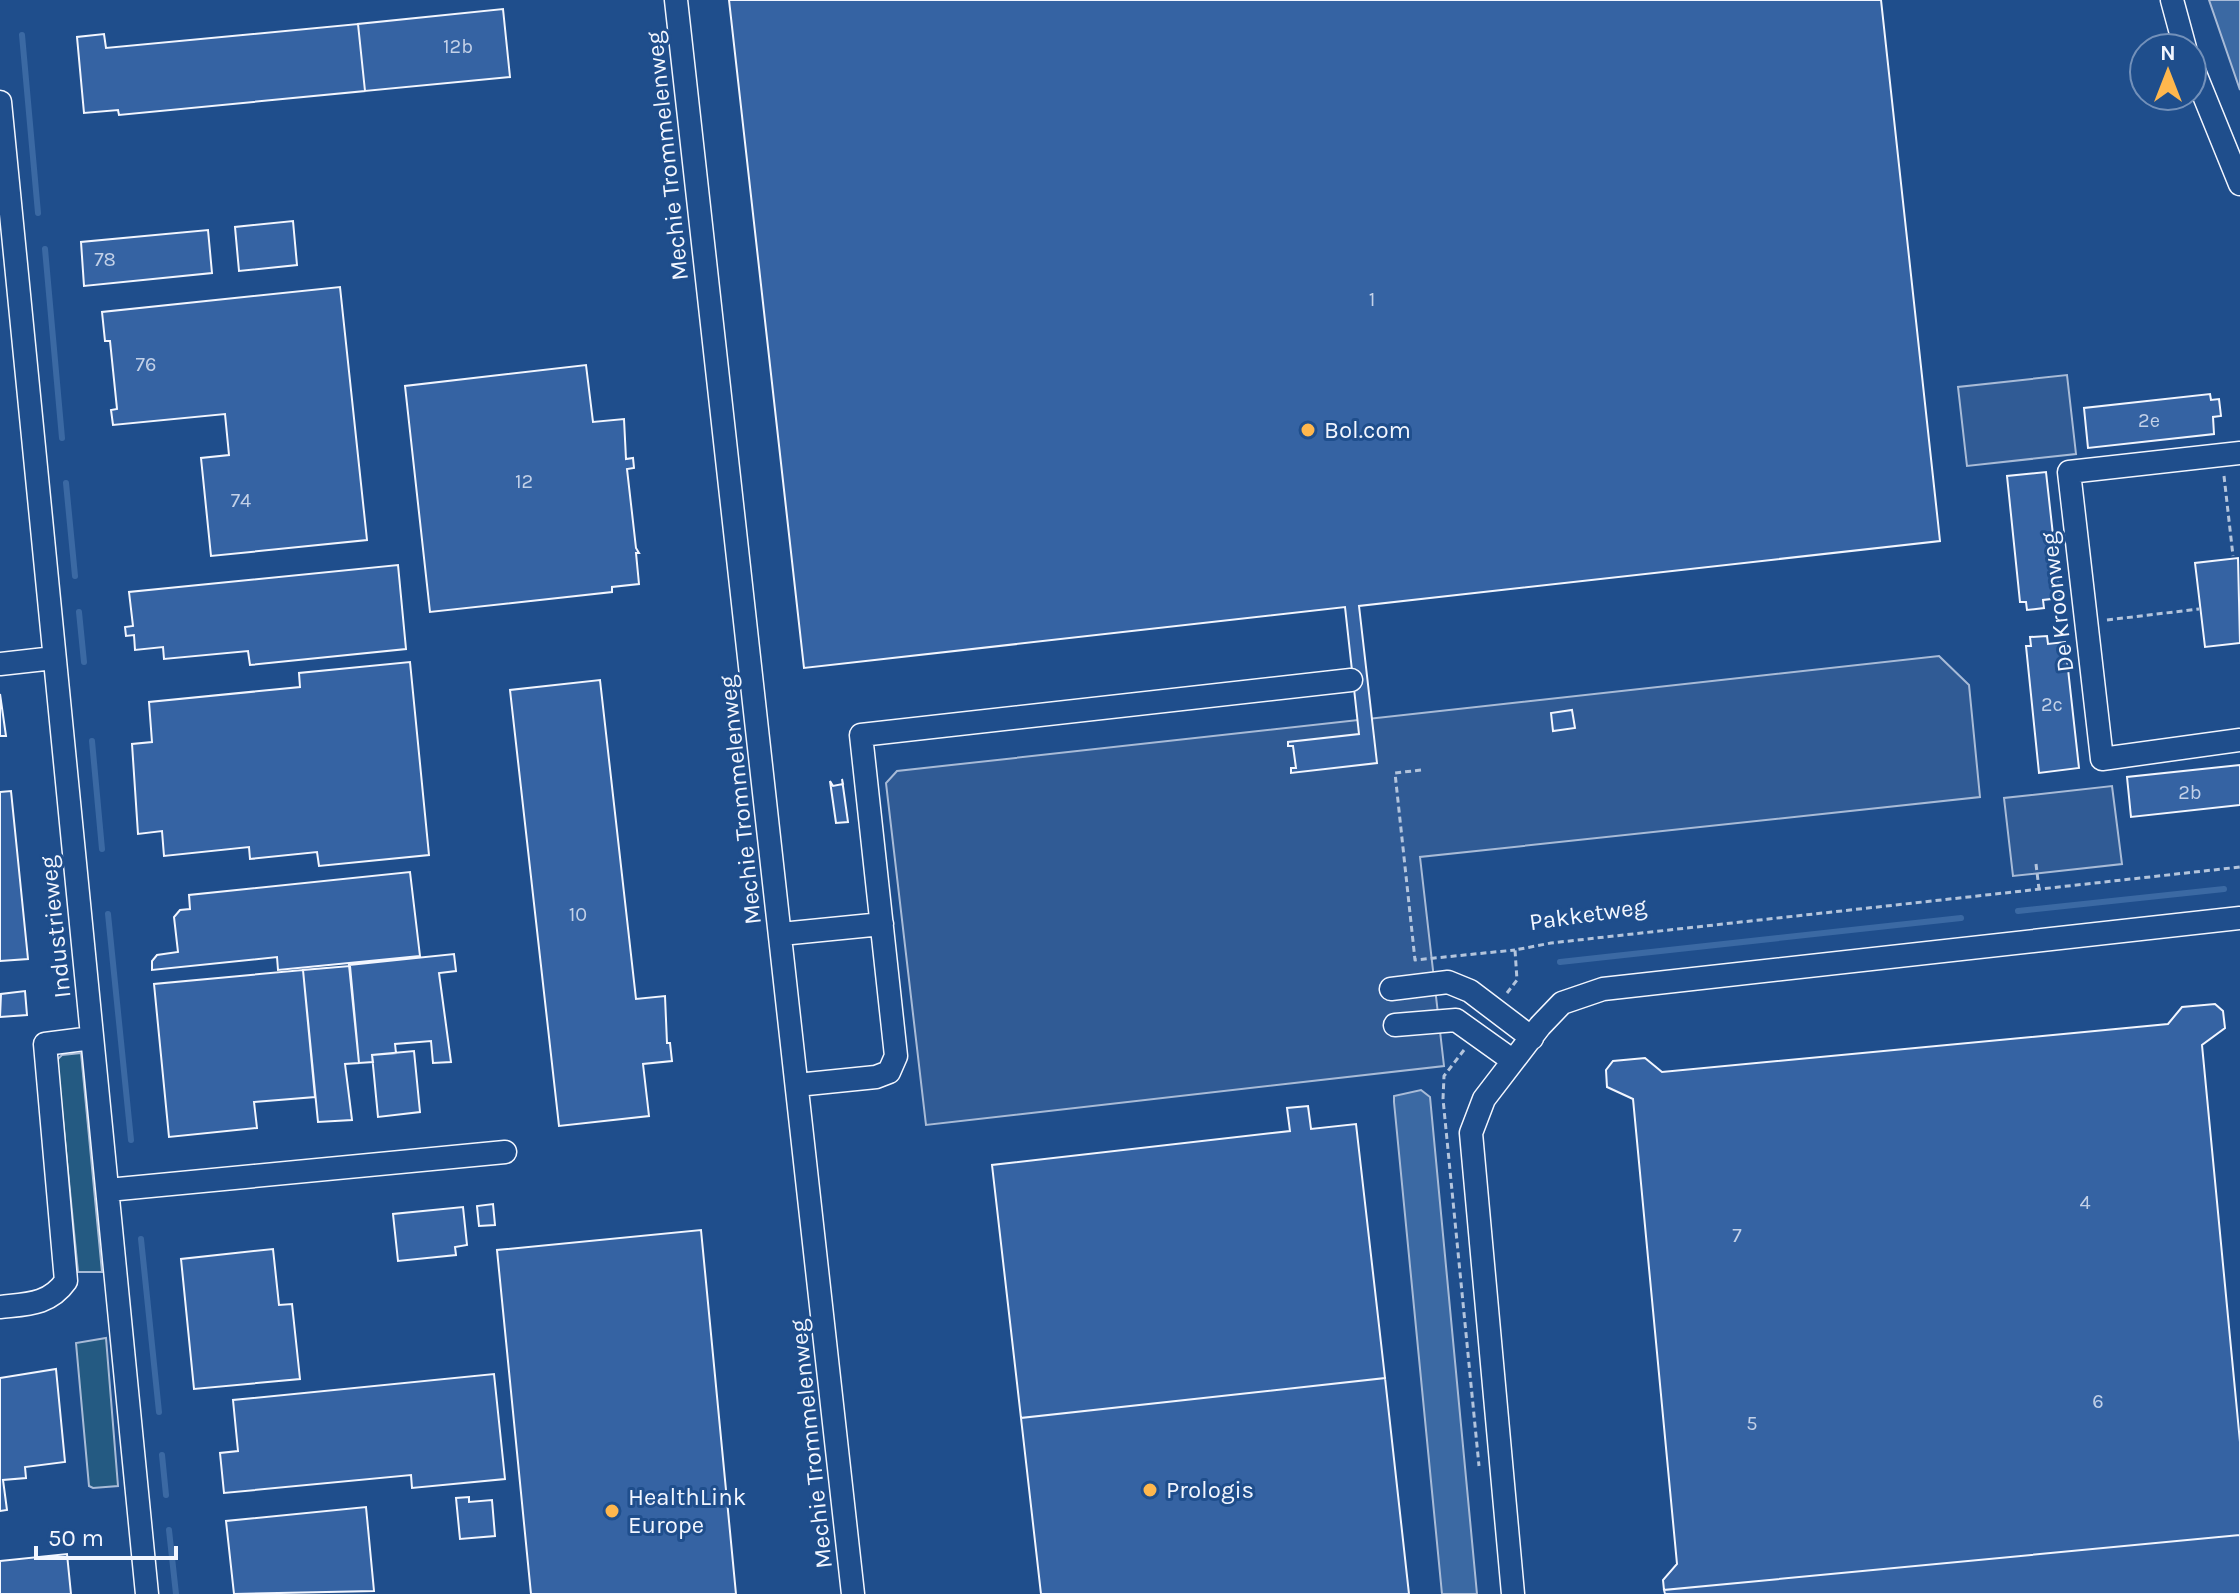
<svg xmlns="http://www.w3.org/2000/svg" width="2240" height="1594" font-family="Karla,sans-serif">
  <style>
    .green { fill: #245a82; stroke: #a8bbd7; stroke-width: 2 }
    .parking { fill: #305b95; stroke: #a8bbd7; stroke-width: 2 }
    .water { fill: #3b69a3; stroke: #a8bbd7; stroke-width: 2 }
    .lines { fill: none; stroke-linecap: round; stroke-linejoin: round }
    .stream { stroke: #3b69a3; stroke-width: 6 }
    .building { fill: #3563a3; stroke: #f2f6ff; stroke-width: 2 }
    .minor-casing { stroke: #f2f6ff; stroke-width: 25 }
    .path { stroke: #b3c4dc; stroke-width: 3; stroke-dasharray: 6 4; stroke-linecap: butt }
    .minor { stroke: #1f4e8c; stroke-width: 22 }
    .poi-dot { fill: #ffb74d; stroke: #1f4e8c; stroke-width: 3 }
    .labels { text-anchor: middle; dominant-baseline: central; stroke-width: 6; stroke-linejoin: round; paint-order: stroke }
    .number-label { font-size: 20px; fill: #c3d1e8 }
    .street-label { font-size: 24px; fill: #f2f6ff; stroke: #1f4e8c }
    .poi-label { font-size: 24px; fill: #f2f6ff; stroke: #1f4e8c; text-anchor: start }
  </style>
  <rect width="100%" height="100%" fill="#1f4e8c"/>
  <path class="green" d="M 81,1053 L 102,1272 L 78,1272 L 57,1060 L 62,1055 Z
    M 106,1338 L 118,1486 L 93,1488 L 89,1486 L 76,1343 Z"/>
  <path class="parking" d="M 2067,375 L 2076,454 L 1967,466 L 1958,387 Z
    M 1939,656 L 1969,685 L 1980,797 L 1420,857 L 1444,1066 L 926,1125 L 886,783 L 897,771 Z
    M 2112,786 L 2122,864 L 2013,876 L 2004,798 Z"/>
  <path class="water" d="M 2209,0 L 2240,0 L 2240,90 Z
    M 1421,1090 L 1430,1097 L 1477,1594 L 1442,1594 L 1394,1102 L 1394,1096 Z"/>
  <g class="lines">
    <path class="stream" d="M 22,35 L 38,213
      M 45,249 L 62,438
      M 66,483 L 75,576
      M 79,612 L 84,662
      M 92,741 L 102,849
      M 2018,911 L 2224,889
      M 108,914 L 131,1140
      M 1560,962 L 1961,918
      M 141,1239 L 159,1412
      M 162,1455 L 166,1495
      M 169,1530 L 176,1594"/>
  </g>
  <path class="building" d="M 729,0 L 1881,0 L 1940,541 L 1359,606 L 1377,763 L 1291,773 L 1291,768 L 1296,768 L 1293,746 L 1288,746 L 1288,742 L 1359,734 L 1345,607 L 804,668 Z
    M 503,9 L 510,77 L 365,91 L 358,24 Z
    M 358,24 L 365,91 L 119,115 L 118,110 L 84,113 L 77,37 L 104,34 L 106,48 Z
    M 293,221 L 297,265 L 239,271 L 235,227 Z
    M 208,230 L 212,273 L 84,286 L 81,242 Z
    M 340,287 L 367,540 L 211,556 L 201,458 L 229,455 L 225,414 L 113,425 L 111,410 L 117,409 L 110,341 L 105,341 L 102,312 Z
    M 586,365 L 593,422 L 624,419 L 626,459 L 633,458 L 634,468 L 627,469 L 636,548 L 639,553 L 636,553 L 639,584 L 612,587 L 612,592 L 430,612 L 405,386 Z
    M 2210,394 L 2211,400 L 2219,399 L 2221,416 L 2213,417 L 2214,434 L 2088,448 L 2084,408 Z
    M 2046,472 L 2060,598 L 2043,600 L 2044,608 L 2027,610 L 2026,602 L 2020,602 L 2007,476 Z
    M 2238,558 L 2240,643 L 2205,647 L 2195,563 Z
    M 398,565 L 406,649 L 250,665 L 248,651 L 164,659 L 163,647 L 135,650 L 134,635 L 126,636 L 125,627 L 133,626 L 129,592 Z
    M 2047,636 L 2048,644 L 2065,642 L 2079,768 L 2039,773 L 2026,646 L 2031,646 L 2030,637 Z
    M 410,662 L 429,855 L 319,866 L 317,852 L 250,859 L 249,847 L 164,856 L 162,831 L 138,834 L 132,744 L 152,742 L 149,702 L 300,687 L 299,673 Z
    M 600,680 L 636,999 L 665,996 L 667,1043 L 670,1043 L 672,1061 L 643,1064 L 649,1116 L 559,1126 L 510,690 Z
    M 0,694 L 6,736 L 0,736 Z
    M 1572,710 L 1575,728 L 1553,731 L 1551,713 Z
    M 2240,765 L 2240,805 L 2131,817 L 2127,777 Z
    M 842,779 L 848,822 L 836,823 L 830,781 L 833,786 L 843,784 Z
    M 11,791 L 28,959 L 0,961 L 0,792 Z
    M 410,872 L 420,956 L 278,970 L 277,957 L 152,970 L 152,961 L 157,955 L 178,952 L 174,917 L 180,910 L 190,909 L 189,895 Z
    M 454,954 L 456,971 L 439,973 L 451,1062 L 433,1063 L 431,1041 L 395,1044 L 396,1053 L 372,1055 L 373,1062 L 359,1063 L 349,965 Z
    M 350,966 L 359,1063 L 345,1064 L 352,1120 L 318,1122 L 303,970 Z
    M 303,970 L 315,1097 L 254,1102 L 257,1128 L 169,1137 L 154,984 Z
    M 25,991 L 27,1015 L 0,1017 L 1,994 Z
    M 2215,1004 L 2223,1011 L 2225,1028 L 2202,1045 L 2240,1442 L 2240,1535 L 1664,1590 L 1663,1580 L 1677,1564 L 1633,1099 L 1607,1087 L 1606,1070 L 1613,1061 L 1645,1058 L 1662,1072 L 2168,1024 L 2182,1007 Z
    M 414,1051 L 420,1112 L 378,1117 L 372,1055 Z
    M 1308,1106 L 1311,1129 L 1356,1124 L 1385,1378 L 1021,1418 L 992,1165 L 1290,1131 L 1287,1108 Z
    M 493,1204 L 495,1225 L 479,1226 L 477,1206 Z
    M 463,1207 L 467,1245 L 455,1247 L 456,1255 L 398,1261 L 393,1214 Z
    M 701,1230 L 736,1594 L 531,1594 L 497,1250 Z
    M 273,1249 L 279,1305 L 292,1304 L 300,1379 L 194,1389 L 181,1259 Z
    M 56,1369 L 65,1462 L 25,1467 L 26,1478 L 3,1480 L 7,1510 L 0,1511 L 0,1378 Z
    M 494,1374 L 505,1479 L 412,1488 L 411,1475 L 224,1493 L 220,1453 L 238,1451 L 233,1400 Z
    M 1385,1378 L 1409,1594 L 1041,1594 L 1021,1418 Z
    M 469,1497 L 469,1502 L 492,1500 L 495,1536 L 460,1539 L 456,1498 Z
    M 366,1507 L 374,1591 L 234,1594 L 226,1521 Z
    M 2240,1535 L 2240,1594 L 1665,1594 L 1664,1590 Z
    M 67,1554 L 71,1594 L 0,1594 L 0,1561 Z"/>
  <g class="lines">
    <g class="minor-casing">
      <path id="minor" d="M 676,0 L 853,1594
        M 2172,0 L 2185,48
        M 2192,66 L 2240,184
        M 0,102 L 147,1594
        M 2240,453 L 2069,472 L 2102,759 L 2240,740
        M 0,664 L 54,658
        M 781,934 L 882,924
        M 1391,989 L 1448,982 L 1470,991 L 1532,1038
        M 1395,1025 L 1456,1020 L 1512,1060
        M 797,1085 L 876,1077 L 889,1072 L 896,1056 L 861,735 L 1351,680
        M 108,1190 L 505,1152
        M 0,1307 C 27,1304 49,1305 66,1281 L 45,1044 L 92,1038
        M 1513,1594 L 1471,1133 L 1484,1099 L 1540,1026 L 1562,1003 L 1603,989 L 2240,918"/>
    </g>
    <path class="path" d="M 2224,476 L 2233,556
      M 2107,620 L 2199,609
      M 1421,770 L 1395,773 L 1415,960 L 1515,950
      M 2036,864 L 2039,889
      M 1507,993 L 1517,980 L 1515,950 L 1551,943 L 2240,867
      M 1464,1050 L 1444,1076 L 1443,1099 L 1479,1466"/>
    <use href="#minor" class="minor"/>
  </g>
  <g class="poi-dot">
    <circle cx="1308" cy="430" r="8"/>
    <circle cx="1150" cy="1490" r="8"/>
    <circle cx="612" cy="1511" r="8"/>
  </g>
  <g class="labels">
    <g class="number-label">
      <text x="458" y="46">12b</text>
      <text x="105" y="259">78</text>
      <text x="1372" y="299">1</text>
      <text x="146" y="364">76</text>
      <text x="2149" y="420">2e</text>
      <text x="524" y="481">12</text>
      <text x="241" y="500">74</text>
      <text x="2052" y="704">2c</text>
      <text x="2190" y="792">2b</text>
      <text x="578" y="914">10</text>
      <text x="2085" y="1202">4</text>
      <text x="1737" y="1235">7</text>
      <text x="2098" y="1401">6</text>
      <text x="1752" y="1423">5</text>
    </g>
    <g class="street-label">
      <text transform="translate(667 156) rotate(-96)">Mechie Trommelenweg</text>
      <text transform="translate(2057 602) rotate(-97)">De Kroonweg</text>
      <text transform="translate(740 800) rotate(-96)">Mechie Trommelenweg</text>
      <text transform="translate(1588 914) rotate(-8)">Pakketweg</text>
      <text transform="translate(55 927) rotate(-96)">Industrieweg</text>
      <text transform="translate(811 1444) rotate(-96)">Mechie Trommelenweg</text>
    </g>
    <g class="poi-label">
      <text x="1324" y="430">Bol.com</text>
      <text x="1166" y="1490">Prologis</text>
      <text x="628" y="1497">HealthLink<tspan x="628" dy="28">Europe</tspan></text>
    </g>
  </g>
  <g transform="translate(2168 72)"><circle r="38" fill="#1f4e8c" stroke="#7391ba" stroke-width="2"/>
  <path d="M0-6L14 30L0 20L-14 30Z" fill="#ffb74d"/>
  <text y="-12" font-size="22" font-weight="bold" text-anchor="middle" fill="#f2f6ff">N</text>
  </g>
  <path d="M36 1546v12h140v-12" fill="none" stroke="#f2f6ff" stroke-width="4"/>
  <text x="48" y="1546" font-size="24" fill="#f2f6ff" stroke="#1f4e8c" stroke-width="6" paint-order="stroke">50 m</text>
</svg>
